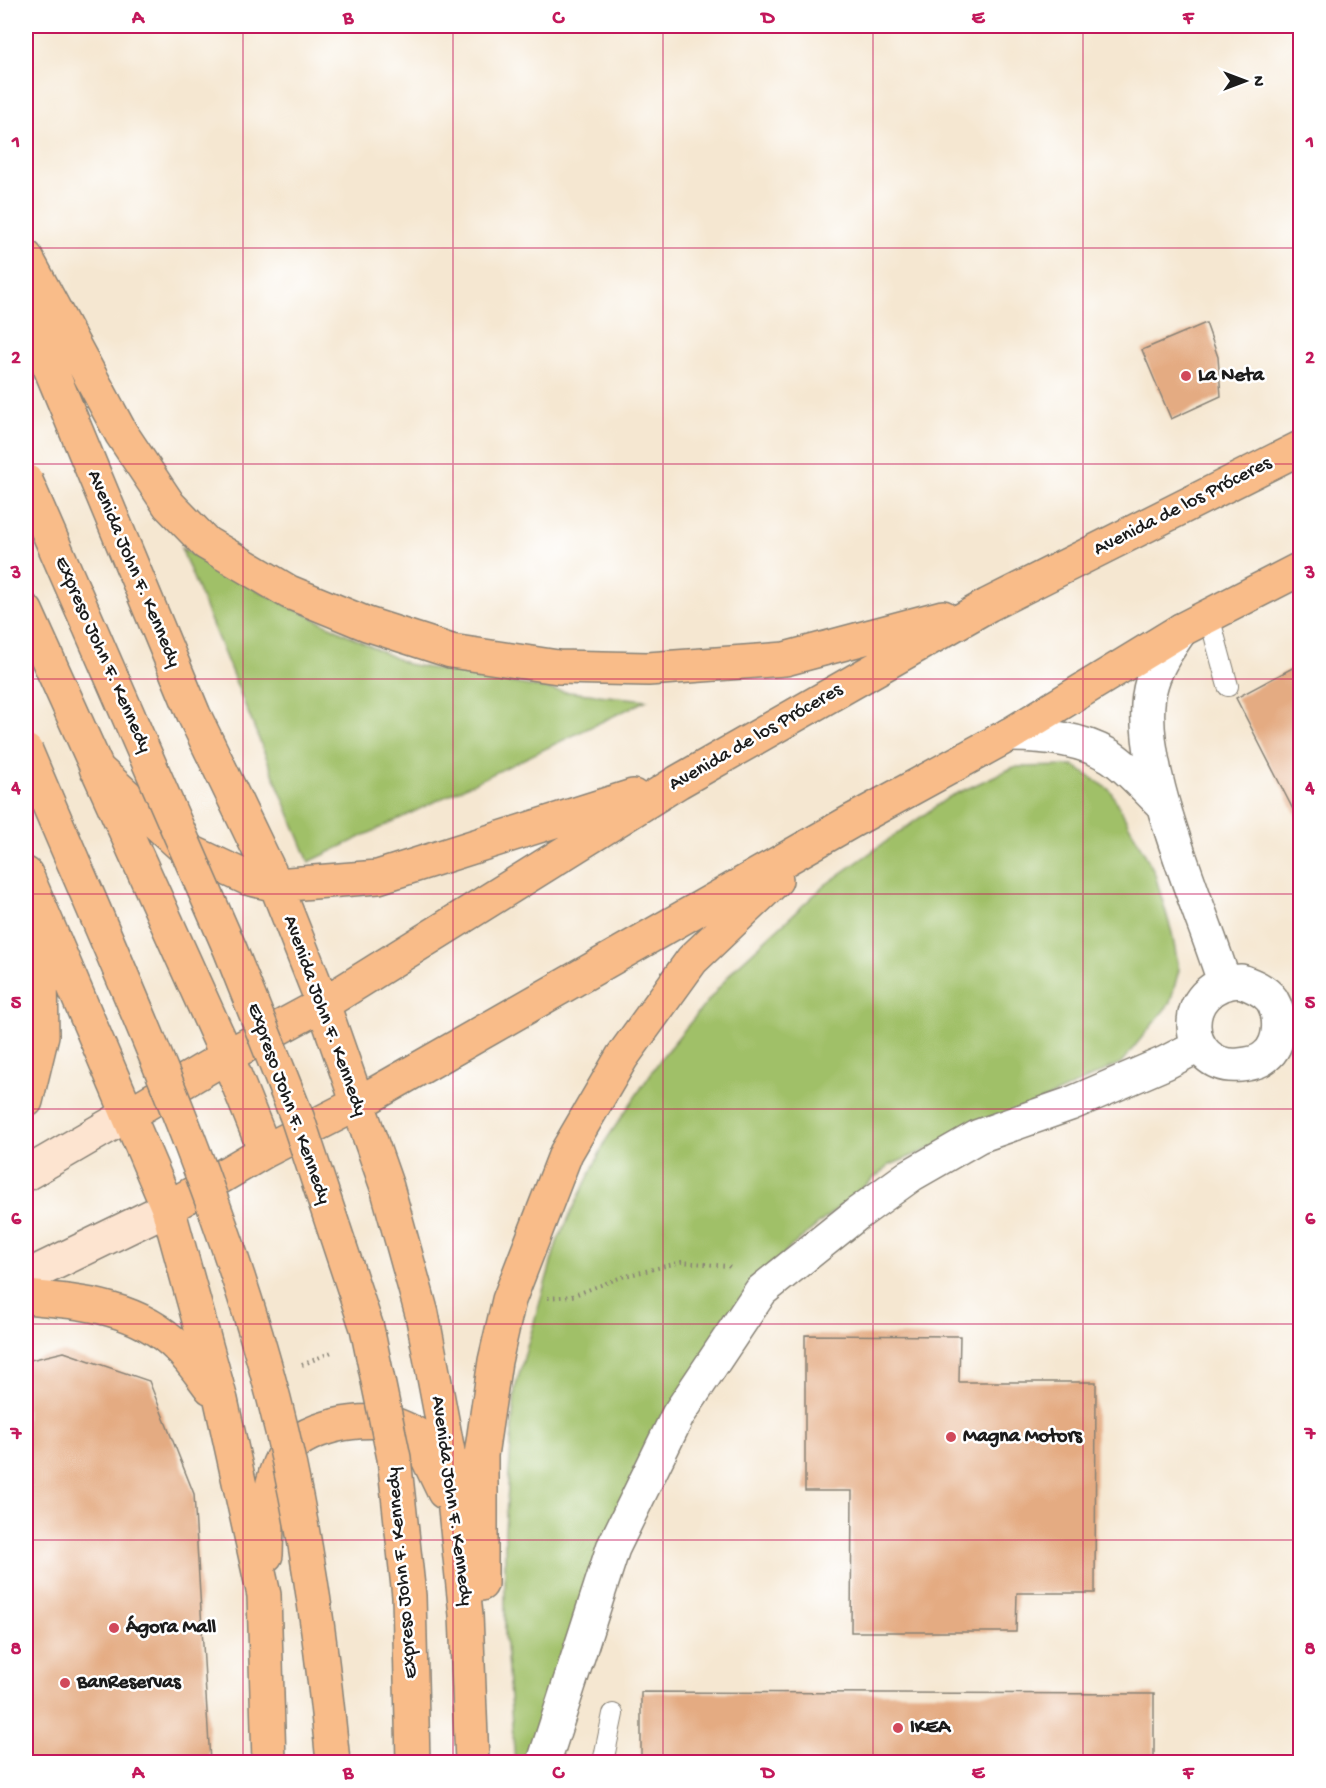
<svg xmlns="http://www.w3.org/2000/svg" width="1326" height="1788" font-family="'Gochi Hand',sans-serif">
  <style>
    .green { fill: #a0c068; stroke: #5e6e42; stroke-width: 1.5 }
    .building { fill: #e4ab82 }
    .lines { fill: none; stroke-linecap: round; stroke-linejoin: round }
    .service-casing { stroke: #888276; stroke-width: 22 }
    .minor-casing { stroke: #888276; stroke-width: 36 }
    .secondary-casing { stroke: #888276; stroke-width: 36 }
    .primary-casing { stroke: #888276; stroke-width: 36 }
    .path { stroke: #888276; stroke-width: 4; stroke-dasharray: 1.5 4.5; stroke-linecap: butt }
    .service { stroke: #fff; stroke-width: 20 }
    .minor { stroke: #fff; stroke-width: 33 }
    .secondary { stroke: #fde4d0; stroke-width: 33 }
    .primary { stroke: #f9bc89; stroke-width: 33 }
    .trunk-bridge-casing { stroke: #888276; stroke-width: 36; stroke-linecap: butt }
    .trunk-bridge { stroke: #f9bc89; stroke-width: 33 }
    .grid { fill: none; stroke: #c2185b; stroke-width: 1.5; stroke-opacity: 0.55 }
    .poi-dot { fill: #d1495b; stroke: #fff; stroke-width: 2 }
    .labels { text-anchor: middle; dominant-baseline: central; stroke-width: 5; stroke-linejoin: round; paint-order: stroke }
    .poi-label { font-size: 20px; font-weight: bold; fill: #1c1c1c; stroke: #fff; text-anchor: start }
    .street-label { font-size: 20px; fill: #1c1c1c; stroke: #fff }
    .neatline { fill: none; stroke: #c2185b; stroke-width: 2 }
    .grid-label { font-size: 20px; text-anchor: middle; font-weight: bold; fill: #c2185b }
  </style>
  <rect width="100%" height="100%" fill="#fff"/>
  <filter id="ink" filterUnits="userSpaceOnUse"><feTurbulence type="fractalNoise" baseFrequency=".0167" numOctaves="2"/><feDisplacementMap in="SourceGraphic" scale="12" xChannelSelector="R" yChannelSelector="G"/><feConvolveMatrix kernelMatrix="1 2 1 2 8 2 1 2 1" color-interpolation-filters="sRGB"/></filter>
  <filter id="wash" filterUnits="userSpaceOnUse"><feTurbulence type="fractalNoise" baseFrequency=".008" numOctaves="4" result="noise"/><feDisplacementMap in="SourceGraphic" scale="24" xChannelSelector="R" yChannelSelector="G"/><feGaussianBlur stdDeviation="1.35" result="paint"/><feColorMatrix in="noise" values="0 0 0 0 0 0 0 0 0 0 0 0 0 0 0 0 0 1.4 0 .05"/><feComposite in="paint" operator="in"/></filter>
  <g filter="url(#wash)">
    <rect width="100%" height="100%" fill="#f5e7d1"/>
    <path class="green" d="M 181,548 L 271,597 L 407,664 L 558,691 L 647,700 L 309,862 Z
      M 1074,766 L 1110,790 L 1154,871 L 1172,933 L 1179,970 L 1170,1003 L 1121,1063 L 1010,1116 L 890,1165 L 787,1250 L 678,1402 L 541,1762 L 515,1762 L 505,1634 L 505,1530 L 515,1389 L 557,1242 L 606,1140 L 662,1057 L 735,968 L 825,885 L 949,797 L 1014,767 Z"/>
    <g id="blocks">
      <path class="building" d="M 1206,323 L 1218,357 L 1221,396 L 1171,419 L 1142,350 Z
        M 1300,664 L 1300,823 L 1236,698 Z
        M 805,1335 L 960,1336 L 959,1382 L 1096,1382 L 1095,1593 L 1017,1593 L 1016,1632 L 851,1632 L 852,1491 L 805,1491 Z
        M 64,1352 L 149,1381 L 194,1494 L 210,1762 L 26,1762 L 26,1361 Z
        M 641,1692 L 1154,1694 L 1154,1762 L 641,1762 Z"/>
    </g>
  </g>
  <g filter="url(#ink)">
    <use href="#blocks" fill-opacity="0" stroke="#888276" stroke-width="1.5"/>
    <g class="lines">
      <g class="service-casing">
        <path id="service" d="M 1209,616 L 1228,686
          M 603,1762 L 613,1714"/>
      </g>
      <g class="minor-casing">
        <path id="minor" d="M 1181,630 C 1170,646 1158,663 1152,682 C 1129,754 1202,908 1224,982
          M 1009,735 C 1042,735 1080,738 1110,756 C 1129,768 1146,789 1162,804
          M 1241,981 C 1252,985 1265,990 1272,1000 C 1282,1017 1281,1044 1266,1056 C 1260,1062 1249,1064 1240,1065 C 1182,1071 1175,983 1241,981 Z
          M 544,1762 L 613,1548 L 678,1415 L 761,1291 L 857,1214 L 911,1175 L 979,1136 L 1070,1104 L 1165,1063 L 1198,1046"/>
      </g>
      <g class="secondary-casing">
        <path id="secondary" d="M 26,1174 L 129,1114
          M 26,1277 L 168,1208"/>
      </g>
      <g class="primary-casing">
        <path id="primary" d="M 26,257 L 121,433 L 169,505 L 206,543 L 289,592 L 367,624 L 451,651 L 558,667 L 648,669 L 785,659 L 943,617
          M 26,310 L 194,715 L 276,885 L 323,1004 L 387,1187 L 422,1314 L 450,1462 L 466,1615 L 472,1762
          M 26,611 L 227,1056 L 265,1151
          M 96,768 L 185,849 L 247,878 L 276,885 L 378,877 L 633,796
          M 26,874 L 168,1208 L 221,1400 L 264,1595 L 269,1762
          M 26,1101 L 42,1035 L 41,975 L 29,920
          M 129,1114 L 227,1056 L 323,1004 L 678,782 L 988,605 L 1300,448
          M 168,1208 L 265,1151 L 357,1104 L 852,821 L 1009,735 L 1181,630 L 1300,569
          M 26,1297 C 80,1302 138,1306 179,1348 C 191,1360 201,1375 211,1388
          M 266,1555 C 267,1524 267,1494 279,1464 C 293,1428 356,1417 390,1423 C 399,1425 408,1430 416,1434 L 444,1492
          M 481,1584 L 481,1455 L 495,1361 L 509,1300 L 566,1153 L 622,1057 L 692,960 L 776,880"/>
      </g>
      <path class="path" d="M 548,1298 L 572,1296 L 622,1277 L 681,1262 L 728,1266 L 732,1269
        M 302,1365 L 334,1351"/>
      <use href="#service" class="service"/>
      <use href="#minor" class="minor"/>
      <use href="#secondary" class="secondary"/>
      <use href="#primary" class="primary"/>
      <g class="trunk-bridge-casing">
        <path id="trunk-bridge" d="M 26,481 L 230,949 L 297,1117 L 367,1328 L 394,1458 L 409,1596 L 413,1762
          M 26,751 C 115,963 216,1175 274,1399 C 305,1519 321,1639 333,1762"/>
      </g>
      <use href="#trunk-bridge" class="trunk-bridge"/>
    </g>
  </g>
  <path class="grid" d="M 243,26 L 243,1762M 453,26 L 453,1762M 663,26 L 663,1762M 873,26 L 873,1762M 1083,26 L 1083,1762M 26,248 L 1300,248M 26,464 L 1300,464M 26,679 L 1300,679M 26,894 L 1300,894M 26,1109 L 1300,1109M 26,1324 L 1300,1324M 26,1540 L 1300,1540"/>
  <g class="poi-dot">
    <circle cx="1186" cy="376" r="6"/>
    <circle cx="951" cy="1437" r="6"/>
    <circle cx="114" cy="1628" r="6"/>
    <circle cx="65" cy="1683" r="6"/>
    <circle cx="898" cy="1728" r="6"/>
  </g>
  <g class="labels">
    <g class="poi-label">
      <text x="1198" y="376">La Neta</text>
      <text x="963" y="1437">Magna Motors</text>
      <text x="126" y="1628">Ágora Mall</text>
      <text x="77" y="1683">BanReservas</text>
      <text x="910" y="1728">IKEA</text>
    </g>
    <g class="street-label">
      <text transform="translate(1183 507) rotate(-27)">Avenida de los Próceres</text>
      <text transform="translate(133 569) rotate(67)">Avenida John F. Kennedy</text>
      <text transform="translate(102 655) rotate(66)">Expreso John F. Kennedy</text>
      <text transform="translate(756 738) rotate(-30)">Avenida de los Próceres</text>
      <text transform="translate(324 1016) rotate(70)">Avenida John F. Kennedy</text>
      <text transform="translate(288 1104) rotate(70)">Expreso John F. Kennedy</text>
      <text transform="translate(451 1501) rotate(82)">Avenida John F. Kennedy</text>
      <text transform="translate(403 1573) rotate(-95)">Expreso John F. Kennedy</text>
    </g>
  </g>
  <rect width="1326" height="1788" fill="none" stroke="#fff" stroke-width="66"/>
  <g transform="translate(1245 81) rotate(90)" stroke="#ffffff" stroke-width="4.5" paint-order="stroke">
  <path d="M0-4.5L10 22L0 15L-10 22Z" fill="#1c1c1c"/>
  <text y="-9" font-size="16" font-weight="bold" text-anchor="middle" fill="#1c1c1c">N</text>
  </g>
  <rect x="33" y="33" width="1260" height="1722" class="neatline"/>
  <g class="grid-label">
    <text x="138" y="23">A</text>
    <text x="348" y="23">B</text>
    <text x="558" y="23">C</text>
    <text x="768" y="23">D</text>
    <text x="978" y="23">E</text>
    <text x="1188" y="23">F</text>
    <text x="16" y="147">1</text>
    <text x="1310" y="147">1</text>
    <text x="16" y="363">2</text>
    <text x="1310" y="363">2</text>
    <text x="16" y="578">3</text>
    <text x="1310" y="578">3</text>
    <text x="16" y="793">4</text>
    <text x="1310" y="793">4</text>
    <text x="16" y="1008">5</text>
    <text x="1310" y="1008">5</text>
    <text x="16" y="1224">6</text>
    <text x="1310" y="1224">6</text>
    <text x="16" y="1439">7</text>
    <text x="1310" y="1439">7</text>
    <text x="16" y="1654">8</text>
    <text x="1310" y="1654">8</text>
    <text x="138" y="1778">A</text>
    <text x="348" y="1778">B</text>
    <text x="558" y="1778">C</text>
    <text x="768" y="1778">D</text>
    <text x="978" y="1778">E</text>
    <text x="1188" y="1778">F</text>
  </g>
</svg>
